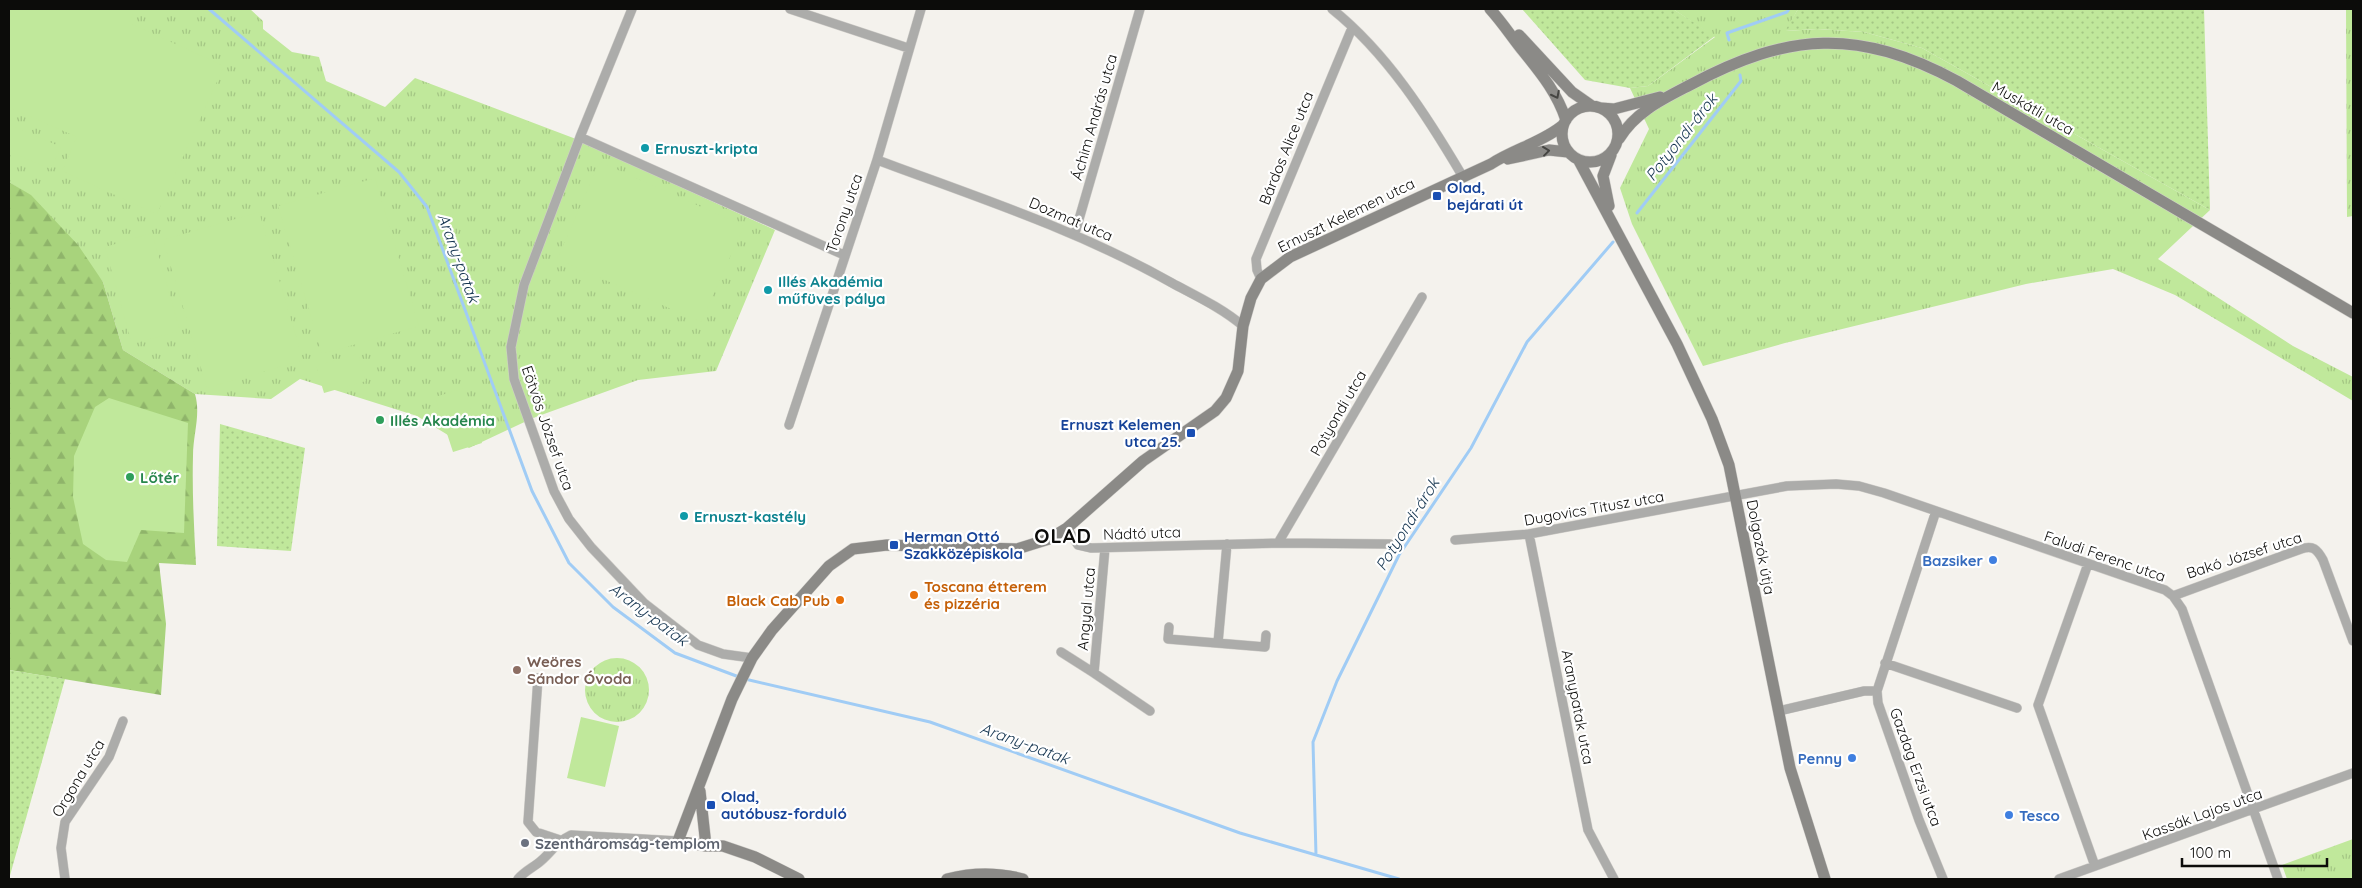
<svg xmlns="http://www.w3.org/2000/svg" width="2362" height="888" font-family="Quicksand,sans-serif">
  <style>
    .grass { fill: url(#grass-tufts) }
    .forest { fill: url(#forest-firs) }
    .garden { fill: url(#garden-dots) }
    .pitch { fill: #c0e89b }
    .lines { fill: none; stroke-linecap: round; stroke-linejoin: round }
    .stream { stroke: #a0ccf5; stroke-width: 3 }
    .street-casing { stroke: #cfcdc9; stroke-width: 10 }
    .secondary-casing { stroke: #cfcdc9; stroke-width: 12 }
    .street { stroke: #acacaa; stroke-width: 9 }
    .secondary { stroke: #8b8a87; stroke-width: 11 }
    .oneway { stroke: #454542 }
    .culture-dot { fill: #0f9aa8; stroke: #fff; stroke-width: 2 }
    .transit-dot { fill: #1a4fb4; stroke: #fff; stroke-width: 2 }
    .leisure-dot { fill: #2e9e5b; stroke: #fff; stroke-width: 2 }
    .shop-dot { fill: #3f7fe0; stroke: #fff; stroke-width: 2 }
    .food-dot { fill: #e8710a; stroke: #fff; stroke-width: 2 }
    .education-dot { fill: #8d6e63; stroke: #fff; stroke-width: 2 }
    .worship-dot { fill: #6b7280; stroke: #fff; stroke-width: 2 }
    .labels { text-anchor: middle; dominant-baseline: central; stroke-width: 4.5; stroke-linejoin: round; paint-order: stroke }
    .street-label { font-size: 15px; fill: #0c0c0a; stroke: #fff }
    .culture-label { font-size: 15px; font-weight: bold; fill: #0d838f; stroke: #fff; text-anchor: start }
    .transit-label { font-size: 15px; font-weight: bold; fill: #164399; stroke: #fff; text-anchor: start }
    .leisure-label { font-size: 15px; font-weight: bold; fill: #27864d; stroke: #fff; text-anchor: start }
    .shop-label { font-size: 15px; font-weight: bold; fill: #366cbe; stroke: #fff; text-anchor: end }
    .food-label { font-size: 15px; font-weight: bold; fill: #c56008; stroke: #fff; text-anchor: start }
    .education-label { font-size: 15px; font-weight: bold; fill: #785e54; stroke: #fff; text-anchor: start }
    .worship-label { font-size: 15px; font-weight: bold; fill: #5b616d; stroke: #fff; text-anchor: start }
    .water-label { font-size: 16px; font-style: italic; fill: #153550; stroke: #fff }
    .district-label { font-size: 20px; font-weight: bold; letter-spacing: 1px; fill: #0c0c0a; stroke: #fff }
  </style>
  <defs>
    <pattern id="grass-tufts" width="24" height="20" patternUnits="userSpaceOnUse" patternTransform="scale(1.25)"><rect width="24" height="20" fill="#c0e89b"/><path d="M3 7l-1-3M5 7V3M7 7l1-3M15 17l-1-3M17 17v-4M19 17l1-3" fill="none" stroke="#a4c684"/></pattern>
    <pattern id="forest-firs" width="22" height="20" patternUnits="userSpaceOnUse" patternTransform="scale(1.25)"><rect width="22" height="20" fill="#a8d37c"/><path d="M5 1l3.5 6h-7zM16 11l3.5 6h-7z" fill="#8fb46a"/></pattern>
    <pattern id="garden-dots" width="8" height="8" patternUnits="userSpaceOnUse" patternTransform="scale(1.25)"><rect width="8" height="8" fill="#c0e89b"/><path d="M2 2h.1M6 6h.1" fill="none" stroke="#a4c684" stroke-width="1.8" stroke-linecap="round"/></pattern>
  </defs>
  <rect width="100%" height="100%" fill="#f4f2ed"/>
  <path class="grass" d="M 9,9 L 250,9 L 263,21 L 263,29 L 292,52 L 319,57 L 326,81 L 385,107 L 415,78 L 576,139 L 775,230 L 716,371 L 638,380 L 533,418 L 469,448 L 417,416 L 300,379 L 271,399 L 195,394 L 123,350 L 103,282 L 31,196 L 9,182 Z
    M 1673,9 L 1798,9 L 1786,31 L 1817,29 L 1864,32 L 1922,48 L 2210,210 L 2158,259 L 2293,346 L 2353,377 L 2353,401 L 2175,295 L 2113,269 L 2026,284 L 1785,343 L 1703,366 L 1632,224 L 1620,188 L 1649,129 L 1630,88 L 1648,86 L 1715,37 Z
    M 2346,9 L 2353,9 L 2353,216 L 2347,217 Z
    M585 690a32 32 0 1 1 64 0a32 32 0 1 1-64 0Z
    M 2353,839 L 2353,879 L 2287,879 L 2282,865 Z"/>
  <path class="forest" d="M 9,182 L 31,195 L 78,245 L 103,282 L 123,350 L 195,394 C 201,415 193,434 193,456 C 192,492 194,528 196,565 L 159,563 L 166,624 L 161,695 L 9,670 Z"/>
  <path class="garden" d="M 1522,9 L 1673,9 L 1715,36 L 1648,86 L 1630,88 L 1585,80 Z
    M 1798,9 L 2204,9 L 2210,210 L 1922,48 L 1864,32 L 1817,29 L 1785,31 Z
    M 220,424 L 305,448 L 291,551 L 217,546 Z
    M 9,670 L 65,679 L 9,879 Z"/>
  <path class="pitch" d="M 9,9 L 135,9 L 129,23 L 224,66 L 157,214 L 62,171 L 77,137 L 9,107 Z
    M 9,124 L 61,147 L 51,169 L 9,151 Z
    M 600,162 L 744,226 L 701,322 L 557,259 Z
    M 375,178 L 419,326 L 322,354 L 278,206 Z
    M 259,212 L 303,360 L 207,388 L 163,240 Z
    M 152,233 L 180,331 L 132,344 L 105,247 Z
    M 358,354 L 366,381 L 324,393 L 316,366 Z
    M 464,388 L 482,443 L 453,452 L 435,397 Z
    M 109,398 L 188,423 L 184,533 L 141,530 L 127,562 L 106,560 L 83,544 L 73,497 L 74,456 L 95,407 Z
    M 581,717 L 619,726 L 605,787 L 567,778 Z"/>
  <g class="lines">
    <path class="stream" d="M 209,9 L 399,172 L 427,207 L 532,491 L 569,563 L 613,607 L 675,653 L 739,677
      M 1729,40 L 1727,33 L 1787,12 L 1789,9
      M 1637,213 L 1741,81 L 1740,75
      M 745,679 L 930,722 L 1240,833 L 1399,879
      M 1316,855 L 1313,742 L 1337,681 L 1399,555 L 1471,448 L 1527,342 L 1613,242"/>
    <g class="street-casing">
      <path id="street" d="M 632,9 L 580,137 L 524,285 L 511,347 L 514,379 L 554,491 L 569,519 L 591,547 L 644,603 L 698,645 L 723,654 L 752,658
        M 790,9 L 908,48
        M 1332,9 C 1387,53 1427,116 1463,177
        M 580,137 L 844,255
        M 877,160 C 977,197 1078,230 1172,283 C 1196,296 1222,308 1243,326
        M 1075,233 L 1140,9
        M 1261,279 L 1257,270 L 1256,259 L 1352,28
        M 789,425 L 877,160 L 921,9
        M 1936,511 L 1877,691 L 1878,703 L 1919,820 L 1943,879
        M 1067,528 L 1078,545 L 1091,548 L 1278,543 L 1390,544
        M 1529,534 L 1588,830 L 1614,879
        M 1455,540 L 1529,534 L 1787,486 L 1836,484 L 1859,486 L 1884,493 L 2165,590 L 2173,596 L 2182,609 L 2278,879
        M 1278,543 L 1422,297
        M 1105,548 L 1094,673 L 1150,711
        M 2088,564 L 2038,705 L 2095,866
        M 2173,596 L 2301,549 C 2313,545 2317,549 2323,560 L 2353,641
        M 1169,627 L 1168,639 L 1265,647 L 1266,635
        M 1218,643 L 1227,544
        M 1061,652 L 1094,673
        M 1885,663 L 2017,708
        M 538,678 L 528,822 L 536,832 L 560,840
        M 1779,711 L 1864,691 L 1877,691
        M 65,879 L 61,848 L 65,822 L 109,757 L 123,721
        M 518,879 C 524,872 530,869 537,864 C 551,854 554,843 571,835 L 678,841
        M 2059,879 L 2353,773"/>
    </g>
    <g class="secondary-casing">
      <path id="secondary" d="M 1490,9 C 1501,21 1509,33 1519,46 C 1538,70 1556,90 1566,120
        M 1519,35 L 1572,92 L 1592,106
        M1562 134a28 28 0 1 1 56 0a28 28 0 1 1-56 0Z
        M 1601,108 L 1614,109 L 1660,97
        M 1619,139 C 1635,112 1663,99 1690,85 C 1789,32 1858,28 1957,81 L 2353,313
        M 1508,159 L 1549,150 L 1568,152
        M 1579,161 L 1677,344 L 1712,419 L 1729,465 L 1790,768 L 1825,879
        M 1609,206 L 1603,176 L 1611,155
        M 700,791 L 706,846
        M 799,879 L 755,857 L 723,846 L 706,846 L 678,841 L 732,699 L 752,658 L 772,630 L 829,566 L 853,549 L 887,545 L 1017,549 L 1049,539 L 1067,528 L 1143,461 L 1215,411 L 1226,398 L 1238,371 L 1243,326 L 1251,298 L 1261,279 L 1290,257 L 1491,164 C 1514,149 1543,142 1563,125
        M 947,879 C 974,872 997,872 1023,879"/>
    </g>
    <use href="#street" class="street"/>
    <use href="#secondary" class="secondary"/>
  </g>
  <defs><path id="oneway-chevron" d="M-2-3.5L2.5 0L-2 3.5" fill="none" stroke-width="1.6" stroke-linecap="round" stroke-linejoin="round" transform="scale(1.25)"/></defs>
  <g class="oneway">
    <use href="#oneway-chevron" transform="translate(1556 95) rotate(63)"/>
    <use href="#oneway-chevron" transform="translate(1546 151) rotate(-7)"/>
  </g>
  <g class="culture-dot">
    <circle cx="645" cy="148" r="5"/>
    <circle cx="768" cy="290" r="5"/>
    <circle cx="684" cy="516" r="5"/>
  </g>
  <g class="transit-dot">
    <rect x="1432" y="191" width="10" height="10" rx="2.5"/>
    <rect x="1186" y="428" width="10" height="10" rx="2.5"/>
    <rect x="889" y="540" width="10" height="10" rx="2.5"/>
    <rect x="706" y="800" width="10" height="10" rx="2.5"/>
  </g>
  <g class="leisure-dot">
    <circle cx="380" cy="420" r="5"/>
    <circle cx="130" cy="477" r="5"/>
  </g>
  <g class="shop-dot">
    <circle cx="1993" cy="560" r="5"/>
    <circle cx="1852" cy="758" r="5"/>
    <circle cx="2009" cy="815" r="5"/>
  </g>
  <g class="food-dot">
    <circle cx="914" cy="595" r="5"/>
    <circle cx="840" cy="600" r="5"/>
  </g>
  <circle class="education-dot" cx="517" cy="670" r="5"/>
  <circle class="worship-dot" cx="525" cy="843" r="5"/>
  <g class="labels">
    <g class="street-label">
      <text transform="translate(2033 108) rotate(30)">Muskátli utca</text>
      <text transform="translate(1094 117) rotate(-74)">Áchim András utca</text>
      <text transform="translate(1286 148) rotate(-68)">Bárdos Alice utca</text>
      <text transform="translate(844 213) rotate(-71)">Torony utca</text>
      <text transform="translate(1346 215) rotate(-26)">Ernuszt Kelemen utca</text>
      <text transform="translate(1071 219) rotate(23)">Dozmat utca</text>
      <text transform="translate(1338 413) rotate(-60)">Potyondi utca</text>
      <text transform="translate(548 428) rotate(71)">Eötvös József utca</text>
      <text transform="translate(1594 508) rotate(-10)">Dugovics Titusz utca</text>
      <text transform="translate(1142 533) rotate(-2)">Nádtó utca</text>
      <text transform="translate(1761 547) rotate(79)">Dolgozók útja</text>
      <text transform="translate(2244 555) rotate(-18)">Bakó József utca</text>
      <text transform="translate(2105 556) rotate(19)">Faludi Ferenc utca</text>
      <text transform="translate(1086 609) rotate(-85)">Angyal utca</text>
      <text transform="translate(1578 707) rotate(79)">Aranypatak utca</text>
      <text transform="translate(1916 767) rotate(70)">Gazdag Erzsi utca</text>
      <text transform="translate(78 778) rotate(-59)">Orgona utca</text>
      <text transform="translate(2202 814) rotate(-20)">Kassák Lajos utca</text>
    </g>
    <g class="culture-label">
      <text x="655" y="148">Ernuszt-kripta</text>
      <text x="778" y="281">Illés Akadémia<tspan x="778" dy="17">műfüves pálya</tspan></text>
      <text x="694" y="516">Ernuszt-kastély</text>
    </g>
    <g class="transit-label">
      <text x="1447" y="187">Olad,<tspan x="1447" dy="17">bejárati út</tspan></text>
      <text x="1181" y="424" text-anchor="end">Ernuszt Kelemen<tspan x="1181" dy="17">utca 25.</tspan></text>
      <text x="904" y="536">Herman Ottó<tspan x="904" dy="17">Szakközépiskola</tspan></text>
      <text x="721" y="796">Olad,<tspan x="721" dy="17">autóbusz-forduló</tspan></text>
    </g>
    <g class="leisure-label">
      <text x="390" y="420">Illés Akadémia</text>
      <text x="140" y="477">Lőtér</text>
    </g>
    <g class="shop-label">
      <text x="1983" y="560">Bazsiker</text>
      <text x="1842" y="758">Penny</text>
      <text x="2019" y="815" text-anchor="start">Tesco</text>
    </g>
    <g class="food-label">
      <text x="924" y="586">Toscana étterem<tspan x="924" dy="17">és pizzéria</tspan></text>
      <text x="830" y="600" text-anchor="end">Black Cab Pub</text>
    </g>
    <g class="education-label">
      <text x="527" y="661">Weöres<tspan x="527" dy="17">Sándor Óvoda</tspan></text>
    </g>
    <g class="worship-label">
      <text x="535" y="843">Szentháromság-templom</text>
    </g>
    <g class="water-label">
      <text transform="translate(1681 137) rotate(-52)">Potyondi-árok</text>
      <text transform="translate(459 258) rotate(70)">Arany-patak</text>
      <text transform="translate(1407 524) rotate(-58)">Potyondi-árok</text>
      <text transform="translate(649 614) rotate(37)">Arany-patak</text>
      <text transform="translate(1025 743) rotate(20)">Arany-patak</text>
    </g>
    <g class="district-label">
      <text x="1063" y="535">OLAD</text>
    </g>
  </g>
  <rect width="2362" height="888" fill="none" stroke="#0c0c0a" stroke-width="20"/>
  <path d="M2182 858v8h145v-8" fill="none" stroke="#0c0c0a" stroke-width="2.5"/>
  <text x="2190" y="858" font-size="15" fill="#0c0c0a" stroke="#ffffff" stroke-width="4" paint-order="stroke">100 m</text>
</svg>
